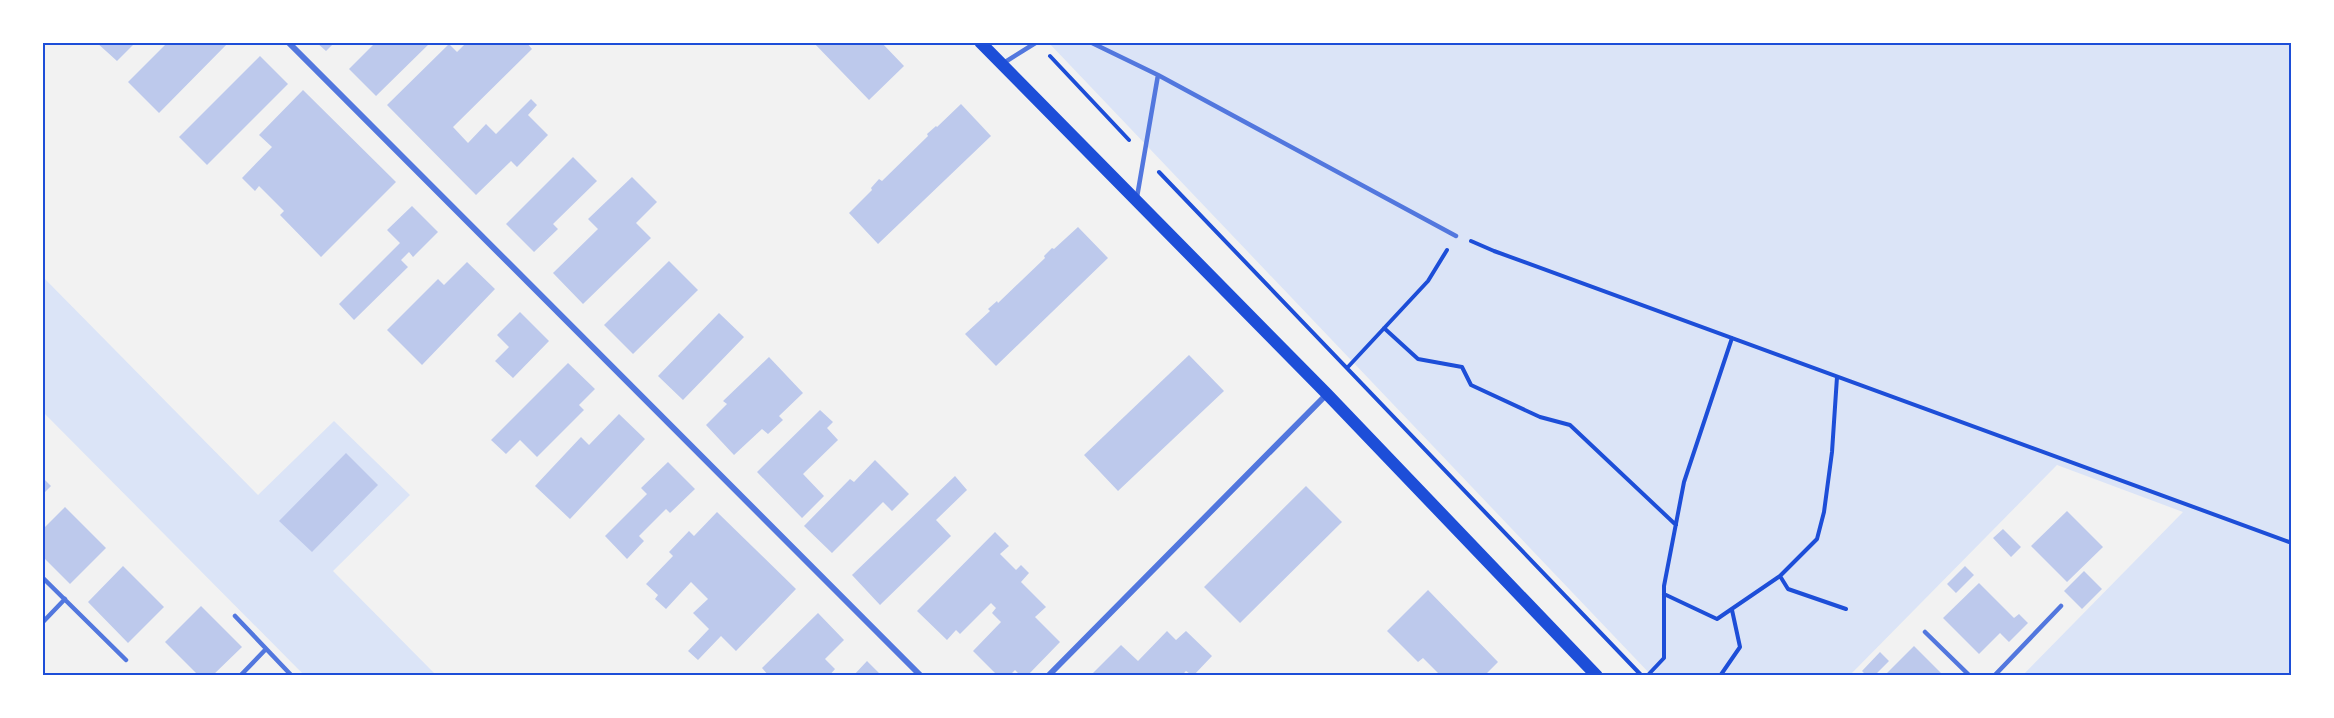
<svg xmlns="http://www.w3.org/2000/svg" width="2334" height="718" font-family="Quicksand,sans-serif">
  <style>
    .green { fill: #dbe4f7 }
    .building { fill: #bdc9ec }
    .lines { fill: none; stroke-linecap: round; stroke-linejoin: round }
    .path { stroke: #1d4ed8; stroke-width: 4 }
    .service { stroke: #5277de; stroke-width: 4.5 }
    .minor { stroke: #5277de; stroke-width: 6 }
    .secondary { stroke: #1d4ed8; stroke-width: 12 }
    .neatline { fill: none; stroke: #1d4ed8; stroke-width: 2 }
  </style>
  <rect width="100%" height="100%" fill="#f2f2f2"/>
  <path class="green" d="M 1048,42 L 2292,42 L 2292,676 L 2022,676 L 2183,512 L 2057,465 L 1849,676 L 1652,676 Z
    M 42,276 L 258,495 L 334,421 L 410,495 L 333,571 L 437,676 L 305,676 L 42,411 Z"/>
  <path class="building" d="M 96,42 L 136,42 L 117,61 Z
    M 168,42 L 229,42 L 159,113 L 128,82 Z
    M 316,42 L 335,42 L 326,51 Z
    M 376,42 L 431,42 L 376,96 L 349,69 Z
    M 467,42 L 526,42 L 532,49 L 453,127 L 468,143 L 486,124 L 496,134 L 531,99 L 537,105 L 528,115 L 548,135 L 517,167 L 511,161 L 476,195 L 387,105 L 449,44 L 457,52 Z
    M 813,42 L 881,42 L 904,66 L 869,100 Z
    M 260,56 L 288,84 L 207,165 L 179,137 Z
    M 303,90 L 396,182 L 321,257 L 280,215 L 284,211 L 259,186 L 255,191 L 242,178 L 272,147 L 259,135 Z
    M 961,104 L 991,136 L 878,244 L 849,213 L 872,190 L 871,188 L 879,179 L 882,181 L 928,136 L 927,134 L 936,126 L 937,127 Z
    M 573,157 L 597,181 L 553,224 L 558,229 L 534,252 L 506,224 Z
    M 632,177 L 657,202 L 636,223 L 651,238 L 583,304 L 553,273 L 598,229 L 588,219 Z
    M 412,206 L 438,232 L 413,257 L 409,252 L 401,260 L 408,267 L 354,320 L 339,304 L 400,243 L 387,230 Z
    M 1078,227 L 1108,258 L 996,366 L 965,334 L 990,311 L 988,309 L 997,301 L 998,303 L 1045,258 L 1044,256 L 1052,248 L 1054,249 Z
    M 669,261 L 698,290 L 633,354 L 604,325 Z
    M 467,262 L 495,289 L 422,365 L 387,330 L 438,279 L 444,285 Z
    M 520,312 L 549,341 L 513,378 L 495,361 L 509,347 L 497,335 Z
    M 719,313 L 744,337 L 683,400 L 658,376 Z
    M 1189,355 L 1224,391 L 1118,491 L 1084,455 Z
    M 769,357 L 803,393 L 779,416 L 783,420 L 768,434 L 762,429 L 734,455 L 706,425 L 727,404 L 723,401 Z
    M 568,363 L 595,389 L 579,405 L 584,410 L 537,457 L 520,440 L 506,454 L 491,440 Z
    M 820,410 L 833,422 L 827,428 L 838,440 L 803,474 L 824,496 L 802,518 L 757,472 Z
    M 619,414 L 645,439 L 570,519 L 535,486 L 581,437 L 589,445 Z
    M 346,453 L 378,485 L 312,552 L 279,521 Z
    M 875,460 L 909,494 L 892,511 L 883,502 L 832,553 L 804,526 L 850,479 L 854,482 Z
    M 668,462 L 695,489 L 670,513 L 666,509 L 639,536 L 644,541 L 627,559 L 605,536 L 647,494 L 641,488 Z
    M 955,476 L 967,490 L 936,520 L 951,536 L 880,605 L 852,575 Z
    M 42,477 L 51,486 L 42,495 Z
    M 1306,486 L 1342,522 L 1240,623 L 1204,587 Z
    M 65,507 L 106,548 L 70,584 L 42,556 L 42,530 Z
    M 2067,511 L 2103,547 L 2067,582 L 2031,546 Z
    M 717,512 L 796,589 L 736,651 L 721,636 L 698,660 L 688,651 L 709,629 L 693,613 L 708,599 L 691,582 L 666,609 L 655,599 L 658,595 L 646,584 L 673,556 L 669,552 L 689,531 L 694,536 Z
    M 2003,529 L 2021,547 L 2011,557 L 1993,538 Z
    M 995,532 L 1009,546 L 1000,554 L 1016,570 L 1021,565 L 1029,573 L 1021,582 L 1046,607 L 1035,617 L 1060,642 L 1027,676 L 1021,676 L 1015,670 L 1009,676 L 998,676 L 973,651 L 1001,622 L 992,613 L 996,608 L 991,603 L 960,634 L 956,630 L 947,640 L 917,611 Z
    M 123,566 L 164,607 L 128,643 L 88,602 Z
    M 1965,566 L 1974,575 L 1956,593 L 1947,584 Z
    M 2084,571 L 2102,589 L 2082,609 L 2064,591 Z
    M 1979,583 L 2014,618 L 2019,614 L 2028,623 L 2009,642 L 2000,633 L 1979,654 L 1943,618 Z
    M 1428,590 L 1498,662 L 1484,676 L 1441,676 L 1423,658 L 1418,662 L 1387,631 Z
    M 201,606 L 242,647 L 212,676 L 199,676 L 165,642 Z
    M 818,613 L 844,640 L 825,659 L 835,669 L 829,676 L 769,676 L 762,668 Z
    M 1167,631 L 1176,640 L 1186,631 L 1212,656 L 1193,676 L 1186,671 L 1181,676 L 1096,676 L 1093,673 L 1121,645 L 1138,661 Z
    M 1914,646 L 1944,676 L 1884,676 Z
    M 1880,652 L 1889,661 L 1874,676 L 1867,676 L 1862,671 Z
    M 867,661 L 882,676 L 853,676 Z"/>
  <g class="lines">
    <path class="path" d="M 1050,56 L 1129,140
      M 1159,172 L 1642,676
      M 1471,241 L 1494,251 L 2292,543
      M 1384,328 L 1418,359 L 1462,367 L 1471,385 L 1540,417 L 1570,425 L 1676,525
      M 1347,368 L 1428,281 L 1447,250
      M 1780,576 L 1788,589 L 1846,609
      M 1664,594 L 1717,619 L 1780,576 L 1817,539 L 1824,512 L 1832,452 L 1837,377
      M 1647,676 L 1664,658 L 1664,586 L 1684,482 L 1732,338
      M 1720,676 L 1740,647 L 1732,610"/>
    <path class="service" d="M 1090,42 L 1158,75 L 1456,236
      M 1002,64 L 1037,42 L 1041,42
      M 1137,197 L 1158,75
      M 42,577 L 126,660
      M 235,616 L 292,676
      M 42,623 L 65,599
      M 1925,632 L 1970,676
      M 240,676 L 266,649
      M 1994,676 L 2061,606"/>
    <path class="minor" d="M 288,42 L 921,676
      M 1048,676 L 1327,394"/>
    <path class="secondary" d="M 980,42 L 1327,394 L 1597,676"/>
  </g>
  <rect width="2334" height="718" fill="none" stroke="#ffffff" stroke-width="87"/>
  <rect x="44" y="44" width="2246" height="630" class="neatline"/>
</svg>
